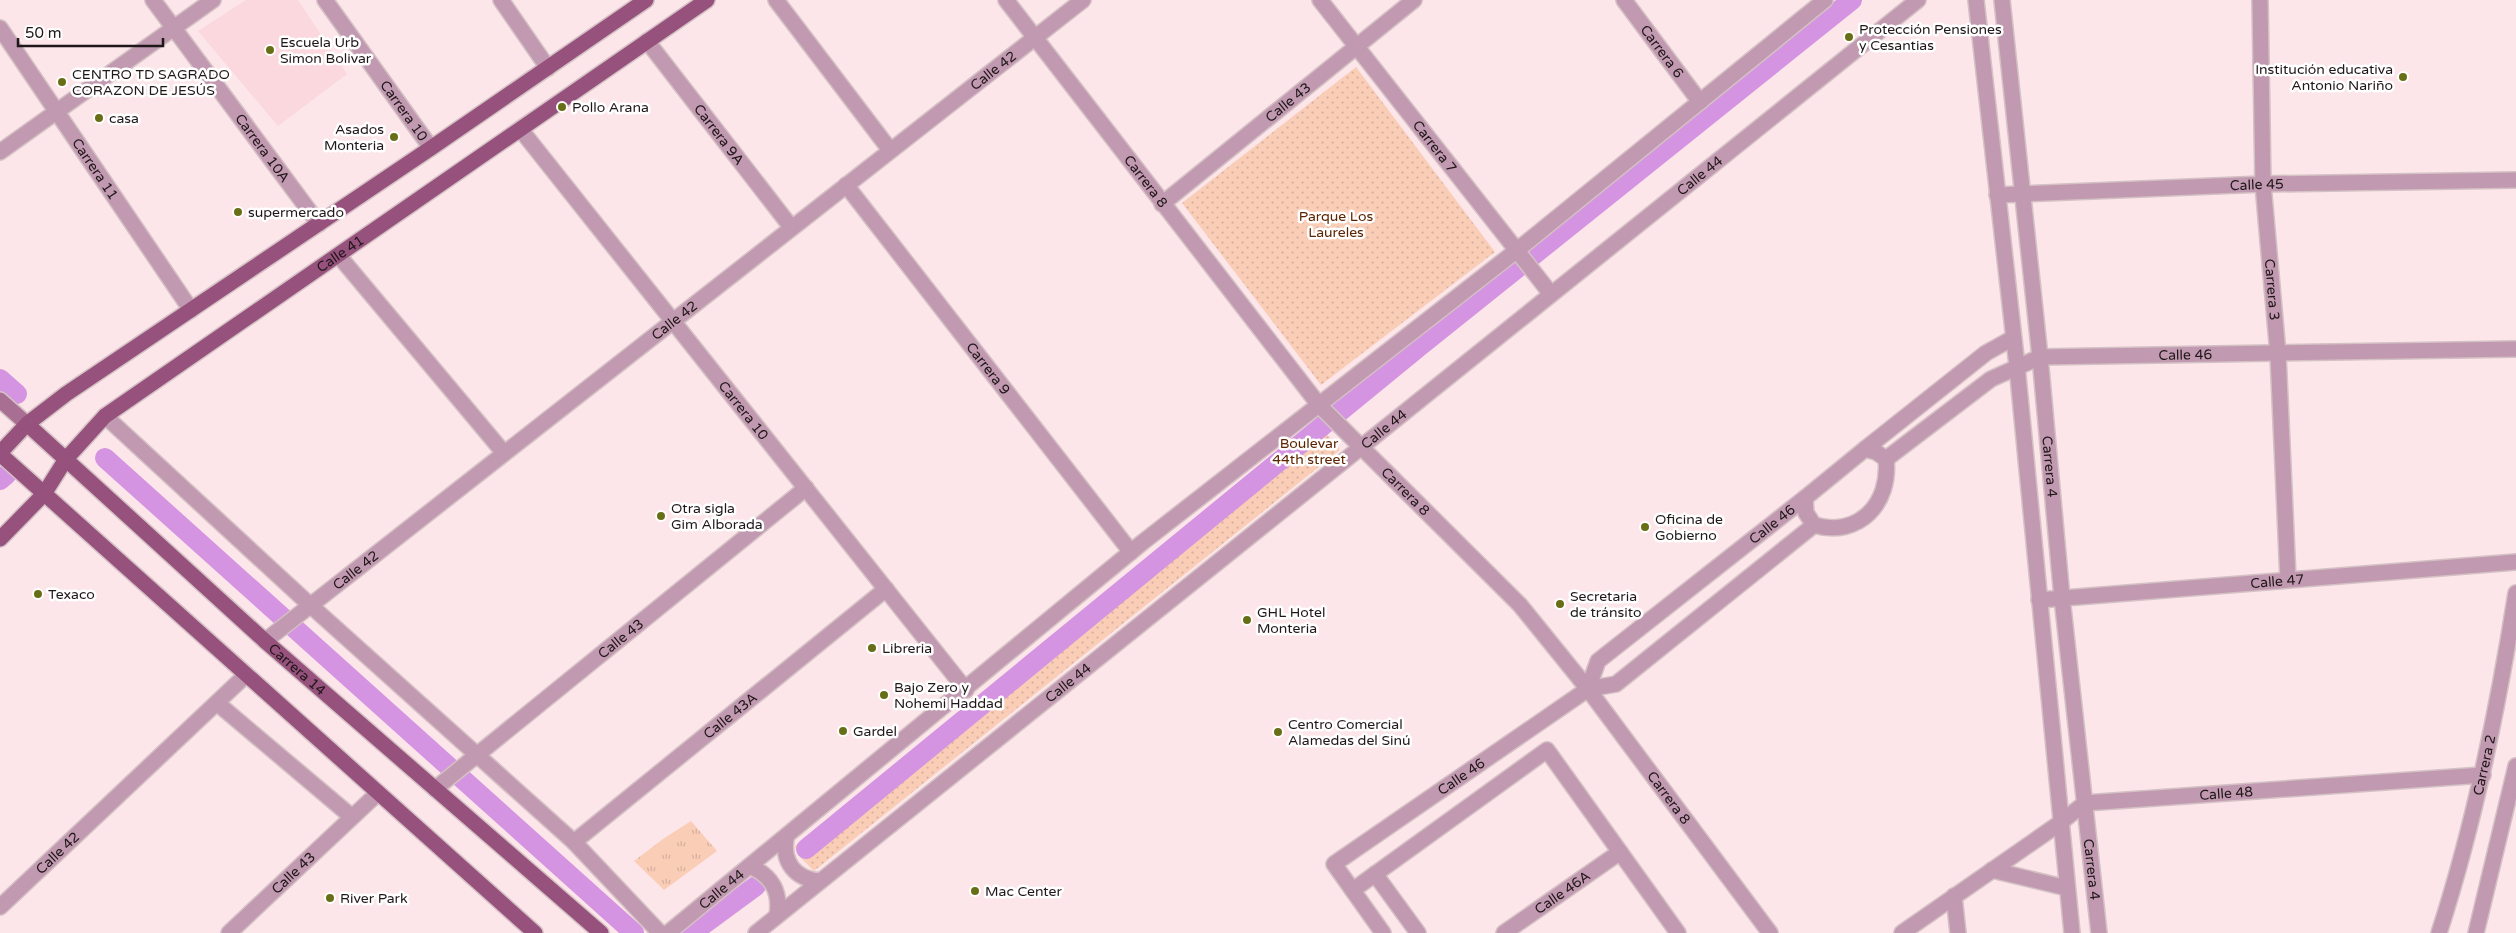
<svg xmlns="http://www.w3.org/2000/svg" width="2516" height="933" font-family="'Varela Round',sans-serif">
  <style>
    .built { fill: #fbd7de }
    .grass { fill: url(#grass-tufts) }
    .park { fill: url(#park-dots) }
    .lines { fill: none; stroke-linecap: round; stroke-linejoin: round }
    .canal { stroke: #d494e1; stroke-width: 20 }
    .minor-casing { stroke: #d4c1c4; stroke-width: 18 }
    .tertiary-casing { stroke: #d4c1c4; stroke-width: 18 }
    .secondary-casing { stroke: #d4c1c4; stroke-width: 18 }
    .primary-casing { stroke: #d4c1c4; stroke-width: 18 }
    .minor { stroke: #c199b0; stroke-width: 15 }
    .tertiary { stroke: #c199b0; stroke-width: 15 }
    .secondary { stroke: #a96f93; stroke-width: 15 }
    .primary { stroke: #96517d; stroke-width: 15 }
    .poi-dot { fill: #676e15; stroke: #fff; stroke-width: 2 }
    .labels { text-anchor: middle; dominant-baseline: central; stroke-width: 5; stroke-linejoin: round; paint-order: stroke }
    .poi-label { font-size: 14px; fill: #201719; stroke: #fff; text-anchor: start }
    .street-label { font-size: 14px; fill: #201719; stroke: #fff }
    .park-label { font-size: 14px; fill: #5c2400; stroke: #fff }
  </style>
  <defs>
    <pattern id="grass-tufts" width="24" height="20" patternUnits="userSpaceOnUse" patternTransform="scale(1.25)"><rect width="24" height="20" fill="#facdb7"/><path d="M3 7l-1-3M5 7V3M7 7l1-3M15 17l-1-3M17 17v-4M19 17l1-3" fill="none" stroke="#d6af9d"/></pattern>
    <pattern id="park-dots" width="8" height="8" patternUnits="userSpaceOnUse" patternTransform="scale(1.25)"><rect width="8" height="8" fill="#facdb7"/><path d="M2 2h.1M6 6h.1" fill="none" stroke="#d6af9d" stroke-width="1.8" stroke-linecap="round"/></pattern>
  </defs>
  <rect width="100%" height="100%" fill="#fce6ea"/>
  <path class="built" d="M 246,0 L 298,0 L 347,74 L 278,126 L 198,31 Z"/>
  <path class="grass" d="M 691,821 L 717,851 L 664,890 L 634,861 L 663,839 Z"/>
  <path class="park" d="M 1356,67 L 1495,252 L 1321,385 L 1182,203 Z
    M 1317,422 L 1340,450 L 814,871 L 798,855 L 795,846 Z"/>
  <g class="lines">
    <path class="canal" d="M 0,379 L 17,394
      M 105,458 L 634,933
      M 0,480 L 6,475
      M 806,849 L 1420,346 L 1852,0
      M 692,933 L 756,886"/>
    <g class="minor-casing">
      <g id="minor">
        <path id="s1" d="M 153,0 L 319,224"/>
        <path id="s2" d="M 325,0 L 431,148"/>
        <path d="M 501,0 L 548,68"/>
        <path d="M 776,0 L 890,150"/>
        <path id="s3" d="M 1006,0 L 1319,405 L 1520,605 L 1588,689 L 1770,933"/>
        <path id="s4" d="M 1320,0 L 1551,294"/>
        <path id="s5" d="M 1624,0 L 1700,102"/>
        <path id="s6" d="M 2260,0 L 2263,184 L 2278,354 L 2288,579"/>
        <path id="s7" d="M 0,28 L 191,310"/>
        <path id="s8" d="M 647,41 L 791,227"/>
        <path id="s9" d="M 521,130 L 966,690"/>
        <path d="M 0,152 L 213,0"/>
        <path id="s10" d="M 846,185 L 1131,552"/>
        <path id="s11" d="M 1997,195 L 2263,184 L 2516,180"/>
        <path id="s12" d="M 1162,204 L 1414,0"/>
        <path d="M 339,256 L 504,453"/>
        <path d="M 105,416 L 310,605 L 574,842 L 660,933"/>
        <path d="M 1865,449 L 1876,452 L 1886,459 C 1891,503 1859,538 1814,525 L 1806,513 L 1805,498 Z"/>
        <path d="M 1865,449 L 1986,353 L 2013,338"/>
        <path id="s13" d="M 1886,459 L 1991,379 L 2040,357 L 2516,349"/>
        <path id="s14" d="M 2039,600 L 2516,562"/>
        <path id="s15" d="M 265,641 L 1083,0"/>
        <path id="s16" d="M 1588,689 L 1598,661 L 1805,498"/>
        <path d="M 217,703 L 352,817"/>
        <path id="s17" d="M 435,789 L 806,488"/>
        <path id="s18" d="M 574,842 L 886,589"/>
        <path d="M 1992,870 L 2067,888"/>
        <path d="M 1375,874 L 1418,933"/>
        <path d="M 1353,890 L 1547,750 L 1678,933"/>
        <path d="M 1954,896 L 1958,933"/>
        <path id="s19" d="M 0,907 L 246,675"/>
        <path id="s20" d="M 229,933 L 378,793"/>
        <path id="s21" d="M 1383,933 L 1334,864 L 1588,689 L 1616,684 L 1814,525"/>
        <path id="s22" d="M 1504,933 L 1620,852"/>
        <path id="s23" d="M 1902,933 L 2060,823 L 2085,803 L 2483,775"/>
      </g>
    </g>
    <g class="tertiary-casing">
      <g id="tertiary">
        <path d="M 1976,0 L 2017,366 L 2072,933"/>
        <path id="s24" d="M 2002,0 L 2040,357 L 2062,598 L 2099,933"/>
        <path d="M 786,838 C 782,862 795,879 820,881"/>
        <path d="M 750,866 C 772,876 781,892 777,916"/>
        <path id="s25" d="M 668,933 L 1143,542 L 1516,251 L 1825,0"/>
        <path id="s26" d="M 756,933 L 1918,0"/>
        <path id="s27" d="M 2439,933 C 2475,822 2498,708 2516,593"/>
        <path d="M 2476,933 L 2516,766"/>
      </g>
    </g>
    <g class="secondary-casing">
      <path id="secondary" d="M 0,400 L 27,424"/>
    </g>
    <g class="primary-casing">
      <g id="primary">
        <path id="s28" d="M 27,424 L 265,641 L 601,933"/>
        <path d="M 0,453 L 27,424 L 66,394 L 431,148 L 646,0"/>
        <path d="M 0,454 L 535,933"/>
        <path id="s29" d="M 0,539 L 44,494 L 66,459 L 105,416 L 707,0"/>
      </g>
    </g>
    <use href="#minor" class="minor"/>
    <use href="#tertiary" class="tertiary"/>
    <use href="#secondary" class="secondary"/>
    <use href="#primary" class="primary"/>
  </g>
  <g class="poi-dot">
    <circle cx="1849" cy="37" r="5"/>
    <circle cx="270" cy="50" r="5"/>
    <circle cx="2403" cy="77" r="5"/>
    <circle cx="62" cy="82" r="5"/>
    <circle cx="562" cy="107" r="5"/>
    <circle cx="99" cy="118" r="5"/>
    <circle cx="394" cy="137" r="5"/>
    <circle cx="238" cy="212" r="5"/>
    <circle cx="661" cy="516" r="5"/>
    <circle cx="1645" cy="527" r="5"/>
    <circle cx="38" cy="594" r="5"/>
    <circle cx="1560" cy="604" r="5"/>
    <circle cx="1247" cy="620" r="5"/>
    <circle cx="872" cy="648" r="5"/>
    <circle cx="884" cy="695" r="5"/>
    <circle cx="843" cy="731" r="5"/>
    <circle cx="1278" cy="732" r="5"/>
    <circle cx="975" cy="891" r="5"/>
    <circle cx="330" cy="898" r="5"/>
  </g>
  <g class="labels">
    <g class="poi-label">
      <text x="1859" y="29">Protección Pensiones<tspan x="1859" dy="16">y Cesantias</tspan></text>
      <text x="280" y="42">Escuela Urb<tspan x="280" dy="16">Simon Bolivar</tspan></text>
      <text x="2393" y="69" text-anchor="end">Institución educativa<tspan x="2393" dy="16">Antonio Nariño</tspan></text>
      <text x="72" y="74">CENTRO TD SAGRADO<tspan x="72" dy="16">CORAZON DE JESÚS</tspan></text>
      <text x="572" y="107">Pollo Arana</text>
      <text x="109" y="118">casa</text>
      <text x="384" y="129" text-anchor="end">Asados<tspan x="384" dy="16">Monteria</tspan></text>
      <text x="248" y="212">supermercado</text>
      <text x="671" y="508">Otra sigla<tspan x="671" dy="16">Gim Alborada</tspan></text>
      <text x="1655" y="519">Oficina de<tspan x="1655" dy="16">Gobierno</tspan></text>
      <text x="48" y="594">Texaco</text>
      <text x="1570" y="596">Secretaria<tspan x="1570" dy="16">de tránsito</tspan></text>
      <text x="1257" y="612">GHL Hotel<tspan x="1257" dy="16">Monteria</tspan></text>
      <text x="882" y="648">Libreria</text>
      <text x="894" y="687">Bajo Zero y<tspan x="894" dy="16">Nohemi Haddad</tspan></text>
      <text x="1288" y="724">Centro Comercial<tspan x="1288" dy="16">Alamedas del Sinú</tspan></text>
      <text x="853" y="731">Gardel</text>
      <text x="985" y="891">Mac Center</text>
      <text x="340" y="898">River Park</text>
    </g>
    <g class="street-label">
      <text stroke="none"><textPath href="#s5" startOffset="64">Carrera 6</textPath></text>
      <text stroke="none"><textPath href="#s15" startOffset="925">Calle 42</textPath></text>
      <text stroke="none"><textPath href="#s12" startOffset="162">Calle 43</textPath></text>
      <text stroke="none"><textPath href="#s2" startOffset="136">Carrera 10</textPath></text>
      <text stroke="none"><textPath href="#s8" startOffset="118">Carrera 9A</textPath></text>
      <text stroke="none"><textPath href="#s4" startOffset="186">Carrera 7</textPath></text>
      <text stroke="none"><textPath href="#s1" startOffset="184">Carrera 10A</textPath></text>
      <text stroke="none"><textPath href="#s7" startOffset="170">Carrera 11</textPath></text>
      <text stroke="none"><textPath href="#s26" startOffset="1210">Calle 44</textPath></text>
      <text stroke="none"><textPath href="#s3" startOffset="229">Carrera 8</textPath></text>
      <text stroke="none"><textPath href="#s11" startOffset="260">Calle 45</textPath></text>
      <text stroke="none"><textPath href="#s29" startOffset="448">Calle 41</textPath></text>
      <text stroke="none"><textPath href="#s6" startOffset="290">Carrera 3</textPath></text>
      <text stroke="none"><textPath href="#s15" startOffset="520">Calle 42</textPath></text>
      <text stroke="none"><textPath href="#s13" startOffset="331">Calle 46</textPath></text>
      <text stroke="none"><textPath href="#s10" startOffset="232">Carrera 9</textPath></text>
      <text stroke="none"><textPath href="#s9" startOffset="358">Carrera 10</textPath></text>
      <text stroke="none"><textPath href="#s26" startOffset="805">Calle 44</textPath></text>
      <text stroke="none"><textPath href="#s24" startOffset="469">Carrera 4</textPath></text>
      <text stroke="none"><textPath href="#s3" startOffset="634">Carrera 8</textPath></text>
      <text stroke="none"><textPath href="#s16" startOffset="251">Calle 46</textPath></text>
      <text stroke="none"><textPath href="#s15" startOffset="115">Calle 42</textPath></text>
      <text stroke="none"><textPath href="#s14" startOffset="239">Calle 47</textPath></text>
      <text stroke="none"><textPath href="#s17" startOffset="239">Calle 43</textPath></text>
      <text stroke="none"><textPath href="#s28" startOffset="365">Carrera 14</textPath></text>
      <text stroke="none"><textPath href="#s26" startOffset="400">Calle 44</textPath></text>
      <text stroke="none"><textPath href="#s18" startOffset="201">Calle 43A</textPath></text>
      <text stroke="none"><textPath href="#s27" startOffset="174">Carrera 2</textPath></text>
      <text stroke="none"><textPath href="#s21" startOffset="239">Calle 46</textPath></text>
      <text stroke="none"><textPath href="#s23" startOffset="366">Calle 48</textPath></text>
      <text stroke="none"><textPath href="#s3" startOffset="1039">Carrera 8</textPath></text>
      <text stroke="none"><textPath href="#s19" startOffset="79">Calle 42</textPath></text>
      <text stroke="none"><textPath href="#s24" startOffset="874">Carrera 4</textPath></text>
      <text stroke="none"><textPath href="#s20" startOffset="88">Calle 43</textPath></text>
      <text stroke="none"><textPath href="#s25" startOffset="69">Calle 44</textPath></text>
      <text stroke="none"><textPath href="#s22" startOffset="71">Calle 46A</textPath></text>
    </g>
    <g class="park-label">
      <text x="1336" y="216">Parque Los<tspan x="1336" dy="16">Laureles</tspan></text>
      <text x="1309" y="443">Boulevar<tspan x="1309" dy="16">44th street</tspan></text>
    </g>
  </g>
  <path d="M18 38v8h145v-8" fill="none" stroke="#201719" stroke-width="2.5"/>
  <text x="25" y="38" font-size="15" fill="#201719" stroke="#ffffff" stroke-width="4" paint-order="stroke">50 m</text>
</svg>
